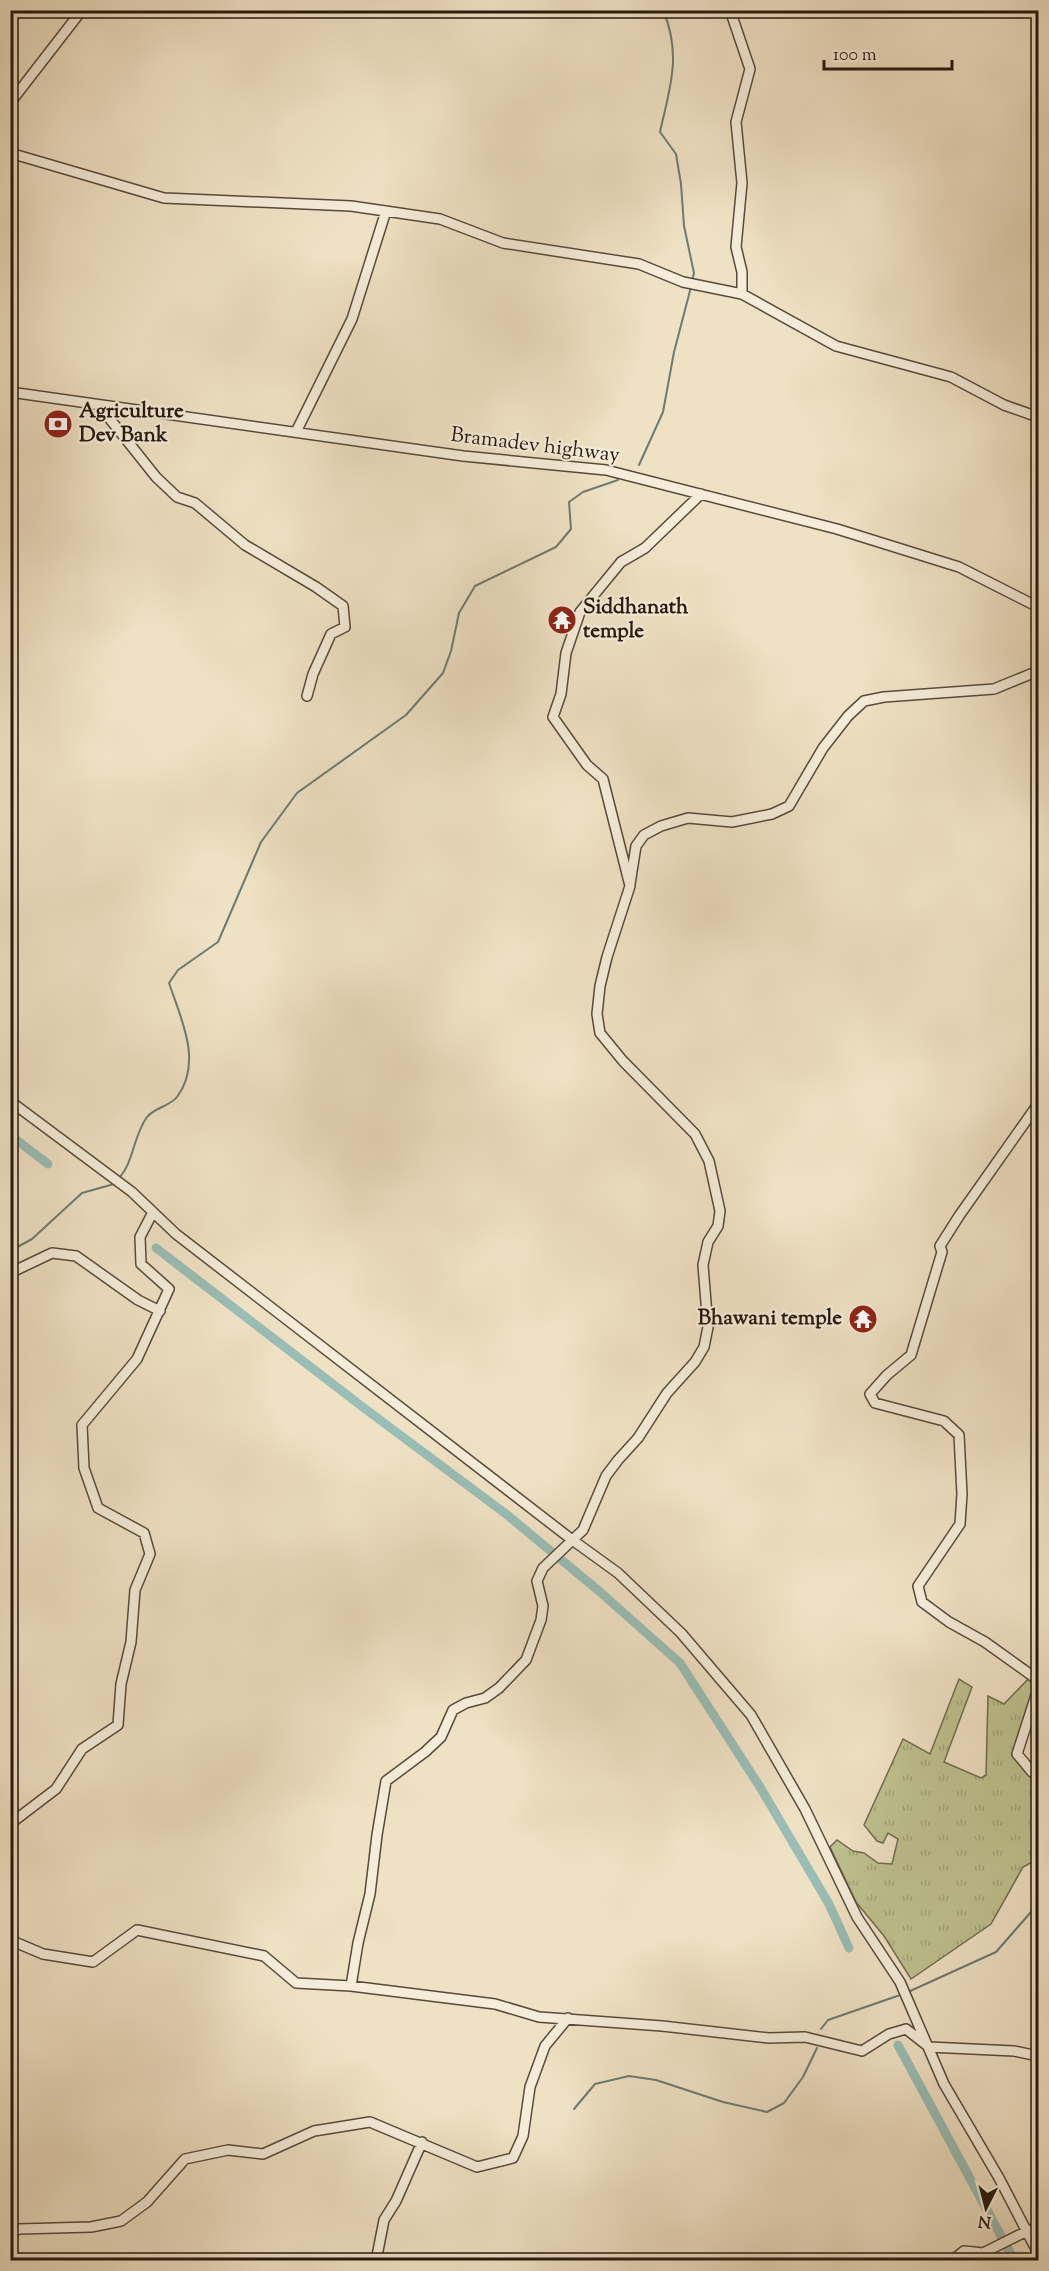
<svg xmlns="http://www.w3.org/2000/svg" width="1049" height="2271" font-family="'Sorts Mill Goudy',serif">
  <style>
    .grass { fill: url(#grass-tufts); stroke: #726c50; stroke-width: 1.5 }
    .lines { fill: none; stroke-linecap: round; stroke-linejoin: round }
    .stream { stroke: #6c7b73; stroke-width: 2 }
    .canal { stroke: #9abdb5; stroke-width: 9 }
    .minor-casing { stroke: #584a3c; stroke-width: 12 }
    .minor { stroke: #f5ecd9; stroke-width: 9 }
    .labels { text-anchor: middle; dominant-baseline: central; stroke-width: 4.5; stroke-linejoin: round; paint-order: stroke }
    .poi-label { font-size: 21px; font-weight: bold; fill: #26180f; stroke: #f5ecd9; text-anchor: start }
    .street-label { font-size: 21px; fill: #26180f; stroke: #f5ecd9 }
  </style>
  <defs>
    <pattern id="grass-tufts" width="24" height="20" patternUnits="userSpaceOnUse" patternTransform="scale(1.5)"><rect width="24" height="20" fill="#bfc190"/><path d="M3 7l-1-3M5 7V3M7 7l1-3M15 17l-1-3M17 17v-4M19 17l1-3" fill="none" stroke="#a4a57b"/></pattern>
  </defs>
  <rect width="100%" height="100%" fill="#efe1c4"/>
  <filter id="stains"><feTurbulence type="fractalNoise" baseFrequency=".00333" numOctaves="4"/><feColorMatrix values="0 0 0 0 .2 0 0 0 0 .09 0 0 0 0 .02 0 0 0 .5 -.17"/></filter>
  <radialGradient id="worn" r=".72"><stop offset=".6" stop-color="#630" stop-opacity="0"/><stop offset="1" stop-color="#630" stop-opacity=".3"/></radialGradient>
  <path class="grass" d="M 1031,1676 L 1038,1683 L 1014,1754 L 1038,1777 L 1038,1859 L 1023,1867 L 991,1924 L 911,1979 L 884,1936 L 856,1902 L 830,1847 L 837,1840 L 853,1851 L 864,1853 L 878,1863 L 892,1864 L 898,1839 L 888,1833 L 883,1843 L 877,1841 L 864,1825 L 903,1739 L 930,1754 L 959,1679 L 972,1687 L 944,1762 L 981,1778 L 986,1775 L 988,1696 L 1004,1704 Z"/>
  <g class="lines">
    <path class="stream" d="M 663,10 C 682,55 670,87 660,132 L 676,154 L 681,184 L 684,226 L 694,273 L 692,281
      M 639,465 L 663,412 L 674,352 L 691,287
      M 118,1179 C 134,1163 133,1136 147,1117 C 154,1108 170,1106 177,1097 C 203,1062 181,1019 169,983 L 178,970 L 218,942 L 261,842 L 297,793 L 406,715 L 443,673 L 451,651 L 459,613 L 475,586 L 556,547 L 571,529 L 569,502 L 583,492 L 618,480
      M 10,1251 L 32,1239 L 82,1193 L 114,1184
      M 908,1992 L 996,1952 L 1038,1904
      M 821,2029 L 828,2020 L 903,1994
      M 574,2109 L 595,2084 L 629,2076 L 656,2080 L 723,2102 L 767,2112 L 784,2103 L 803,2077 L 817,2048"/>
    <path class="canal" d="M 10,1135 L 48,1164
      M 156,1248 L 364,1408 L 506,1514 L 599,1591 L 680,1663 L 760,1787 L 829,1904 L 849,1948
      M 898,2045 L 1014,2260"/>
    <g class="minor-casing">
      <path id="minor" d="M 730,10 L 750,69 L 736,122 L 742,183 L 736,247 L 742,272 L 742,294
        M 10,103 L 82,10
        M 10,153 L 164,198 L 351,206 L 440,219 L 503,243 L 639,264 L 683,282 L 742,294 L 836,346 L 951,377 L 1004,405 L 1038,417
        M 10,392 L 463,456 L 606,470 L 837,529 L 959,567 L 1038,607
        M 108,406 L 109,418 L 156,477 L 177,497 L 195,503 L 245,545 L 316,587 L 343,606 L 345,627 L 331,634 L 313,674 L 307,696
        M 296,432 L 352,319 L 386,211
        M 630,884 L 636,846 L 644,835 L 661,826 L 688,818 L 732,822 L 772,814 L 789,806 L 823,748 L 848,716 L 864,701 L 884,697 L 994,689 L 1038,671
        M 10,1101 L 132,1192 L 176,1234 L 571,1539 L 618,1573 L 681,1633 L 751,1715 L 805,1809 L 857,1917 L 900,1982 L 944,2084 L 999,2178 L 1038,2253
        M 1038,1104 L 959,1216 L 940,1246 L 942,1252 L 911,1355 L 887,1375 L 870,1394 L 875,1403 L 944,1421 L 959,1435 L 962,1494 L 960,1524 L 918,1586 L 922,1602 L 949,1622 L 985,1642 L 1038,1680
        M 10,1273 L 52,1253 L 76,1256 L 138,1300 L 160,1311
        M 1038,1689 L 1017,1754 L 1032,1772 L 1038,1774
        M 10,1824 L 56,1789 L 82,1749 L 118,1725 L 121,1684 L 131,1642 L 135,1590 L 150,1554 L 144,1533 L 98,1508 L 84,1468 L 82,1425 L 137,1359 L 169,1289 L 141,1264 L 140,1237 L 153,1212
        M 10,1940 L 43,1954 L 93,1962 L 137,1930 L 264,1956 L 296,1983 L 351,1986 L 495,2004 L 539,2017 L 662,2026 L 769,2038 L 805,2037 L 862,2051 L 889,2034 L 906,2029 L 929,2047 L 1014,2051 L 1038,2056
        M 351,1986 L 358,1943 L 370,1894 L 377,1835 L 386,1781 L 425,1752 L 441,1737 L 453,1710 L 466,1703 L 485,1698 L 499,1688 L 526,1660 L 541,1620 L 543,1606 L 537,1581 L 543,1568 L 583,1530 L 606,1476 L 618,1460 L 638,1438 L 667,1393 L 695,1362 L 704,1347 L 708,1327 L 703,1265 L 708,1242 L 718,1226 L 720,1211 L 709,1161 L 695,1134 L 623,1061 L 600,1033 L 597,1014 L 600,986 L 607,957 L 630,886 L 603,779 L 587,765 L 553,717 L 561,694 L 566,653 L 580,612 L 621,562 L 645,548 L 701,494
        M 10,2234 L 19,2229 L 91,2227 L 121,2221 L 147,2202 L 185,2159 L 228,2150 L 263,2154 L 314,2131 L 370,2122 L 477,2167 L 513,2158 L 523,2136 L 530,2087 L 545,2046 L 568,2018
        M 373,2260 L 377,2256 L 384,2220 L 396,2201 L 422,2142
        M 953,2260 L 964,2251 L 983,2253 L 1027,2231 L 1038,2229"/>
    </g>
    <use href="#minor" class="minor"/>
  </g>
  <defs>
    <g id="bank-disc" transform="scale(1.5)"><circle r="9.5" fill="#8f2418" stroke="#f5ecd9"/><path d="M-6-4H6V4H-6ZM0-2.3a2.3 2.3 0 1 0 0 4.6a2.3 2.3 0 1 0 0-4.6Z" fill="#fff"/></g>
    <g id="temple-disc" transform="scale(1.5)"><circle r="9.5" fill="#8f2418" stroke="#f5ecd9"/><path d="M0-6L5-2H3V0L6.5 2.5H4V6H1.5V3h-3V6H-4V2.5H-6.5L-3 0V-2H-5Z" fill="#fff"/></g>
  </defs>
  <g fill-rule="evenodd">
    <use href="#bank-disc" x="58" y="424"/>
    <use href="#temple-disc" x="562" y="620"/>
    <use href="#temple-disc" x="863" y="1319"/>
  </g>
  <g class="labels">
    <g class="poi-label">
      <text x="79" y="412">Agriculture<tspan x="79" dy="24">Dev Bank</tspan></text>
      <text x="583" y="608">Siddhanath<tspan x="583" dy="24">temple</tspan></text>
      <text x="842" y="1319" text-anchor="end">Bhawani temple</text>
    </g>
    <g class="street-label">
      <text transform="translate(535 446) rotate(7)">Bramadev highway</text>
    </g>
  </g>
  <rect width="1049" height="2271" fill="none" stroke="#efe1c4" stroke-width="36"/>
  <rect x="12" y="12" width="1025" height="2247" fill="none" stroke="#26180f" stroke-width="3"/>
  <rect x="18" y="18" width="1013" height="2235" fill="none" stroke="#26180f" stroke-width="1.5"/>
  <g transform="translate(986 2208) rotate(186)" stroke="#f5ecd9" stroke-width="4.5" paint-order="stroke">
  <path d="M0-4.5L10 22L0 15L-10 22Z" fill="#26180f"/>
  <text y="-9" font-size="16" font-weight="bold" text-anchor="middle" fill="#26180f">N</text>
  </g>
  <path d="M824 60v9h128v-9" fill="none" stroke="#26180f" stroke-width="3"/>
  <text x="833" y="60" font-size="18" fill="#26180f" stroke="#f5ecd9" stroke-width="4.5" paint-order="stroke">100 m</text>
  <rect width="100%" height="100%" filter="url(#stains)"/>
  <rect width="100%" height="100%" fill="url(#worn)"/>
</svg>
